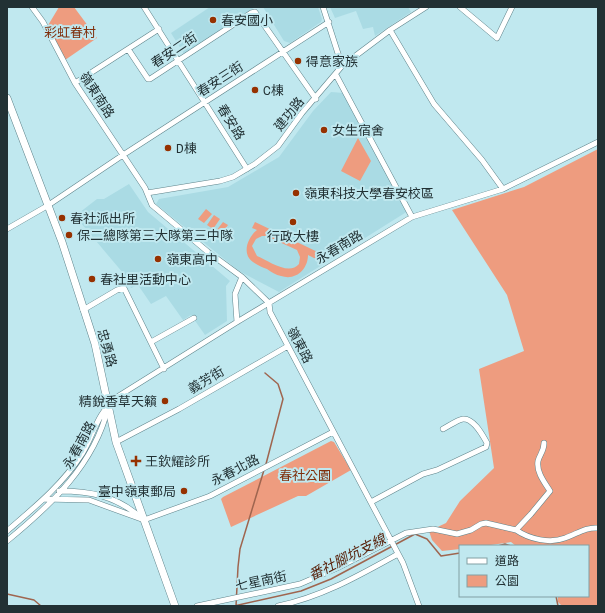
<svg xmlns="http://www.w3.org/2000/svg" width="605" height="613" font-family="'Archivo Narrow','Noto Sans TC',sans-serif">
  <style>
    .built { fill: #aadbe4 }
    .green { fill: #ee9c7f; fill-rule: evenodd }
    .lines { fill: none; stroke-linecap: round; stroke-linejoin: round }
    .stream { stroke: #9f654f; stroke-width: 1.5 }
    .minor-casing { stroke: #5f848b; stroke-width: 6 }
    .major-casing { stroke: #5f848b; stroke-width: 8 }
    .minor { stroke: #fff; stroke-width: 5 }
    .major { stroke: #fff; stroke-width: 7 }
    .poi-dot { fill: #963100; stroke: #c0e8ef; stroke-width: 1.5 }
    .labels { text-anchor: middle; dominant-baseline: central; stroke-width: 4; stroke-linejoin: round; paint-order: stroke }
    .poi-label { font-size: 13px; fill: #223134; stroke: #c0e8ef; text-anchor: start }
    .park-label { font-size: 13px; fill: #7f2e0b; stroke: #c0e8ef }
    .street-label { font-size: 13px; fill: #223134; stroke: #c0e8ef }
    .water-label { font-size: 14px; font-style: italic; fill: #571e07; stroke: #c0e8ef }
  </style>
  <rect width="100%" height="100%" fill="#c0e8ef"/>
  <path class="built" d="M 210,7 L 255,7 L 184,54 L 171,33 Z
    M 263,7 L 318,7 L 322,19 L 321,22 L 290,43 L 284,41 Z
    M 330,7 L 408,7 L 411,12 L 375,36 L 373,27 L 363,29 L 356,11 L 335,18 Z
    M 331,92 L 344,93 L 408,211 L 279,292 L 239,271 L 156,204 L 159,199 L 228,187 L 279,157 L 313,111 Z
    M 129,184 L 148,212 L 230,281 L 226,286 L 227,321 L 205,335 L 191,315 L 183,320 L 166,296 L 151,304 L 138,285 L 131,288 L 123,273 L 75,216 L 97,199 L 104,199 Z"/>
  <path class="green" d="M 59,7 L 74,7 L 97,38 L 65,60 L 47,27 Z
    M 358,138 L 371,161 L 360,181 L 341,171 Z
    M 598,149 L 598,606 L 562,606 L 558,602 L 558,596 L 588,596 L 588,546 L 516,546 L 511,542 L 484,546 L 460,546 L 460,549 L 442,551 L 432,540 L 429,531 L 446,523 L 460,501 L 494,468 L 479,369 L 524,351 L 507,295 L 452,210 L 524,187 Z
    M 206,209 L 212,214 L 204,223 L 198,219 Z
    M 214,215 L 220,219 L 213,229 L 207,225 Z
    M 223,222 L 228,225 L 221,235 L 216,231 Z
    M 255,222 L 326,256 L 322,262 L 308,255 C 308,269 296,281 281,276 C 276,275 271,272 267,269 C 262,267 257,265 253,262 C 241,254 248,237 257,230 L 252,228 ZM 262,236 L 266,236 L 297,250 L 300,257 L 299,264 C 289,276 269,261 257,256 L 252,246 L 256,239 Z
    M 331,441 L 334,442 L 351,470 L 306,496 L 298,496 L 231,527 L 221,499 L 223,497 Z"/>
  <g class="lines">
    <path class="stream" d="M 265,373 L 278,384 L 283,399 L 266,464
      M 498,546 L 505,544 L 511,546
      M 7,594 L 34,600 L 41,606
      M 556,596 L 558,606
      M 234,606 L 301,591 L 331,579 L 415,534 L 427,539 L 441,556 L 460,553
      M 236,606 L 238,567 L 240,549 L 264,470"/>
    <g class="minor-casing">
      <path id="minor" d="M 32,7 L 43,22 L 75,83 L 145,188 L 152,205 L 208,252 L 242,277 L 269,303 L 270,312 L 403,563 L 419,606
        M 144,7 L 247,169
        M 323,7 L 342,66
        M 460,7 L 497,38 L 512,7
        M 390,30 L 434,104 L 482,160 L 503,189
        M 128,49 L 148,79 L 150,79 L 251,13 L 255,12 L 316,99
        M 336,75 L 412,217
        M 75,83 L 159,29
        M 147,193 L 220,181 L 233,177 L 255,164 L 278,146 L 302,113 L 342,66 L 390,30 L 426,7
        M 7,229 L 47,206 L 123,155 L 329,22
        M 83,310 L 117,290 L 124,288 L 164,369
        M 237,322 L 235,294 L 242,277
        M 151,342 L 194,318
        M 116,442 L 179,409 L 288,346
        M 544,443 C 544,451 540,454 538,461 C 536,472 545,483 550,491 L 531,514 L 516,530 C 529,539 550,544 565,538 C 577,534 585,527 598,528
        M 59,491 C 91,491 115,496 139,516
        M 44,499 L 89,500 L 144,520 L 210,496 L 333,432
        M 371,502 L 423,474 L 437,470 L 486,447 L 487,443 C 483,436 474,418 463,419 C 457,420 449,426 443,429
        M 7,531 C 35,507 62,485 82,454 C 95,432 96,415 117,397 L 237,322 L 412,217 L 503,189 L 598,142
        M 7,541 C 51,505 94,465 108,408
        M 197,606 L 300,584 L 337,568 L 406,533 L 433,529 L 457,534 L 471,530 L 481,524 L 486,523 L 516,530
        M 278,606 C 322,597 360,575 398,554"/>
    </g>
    <g class="major-casing">
      <path id="major" d="M 7,98 L 62,242 L 95,344 L 116,442 L 175,606"/>
    </g>
    <use href="#minor" class="minor"/>
    <use href="#major" class="major"/>
  </g>
  <g class="poi-dot">
    <circle cx="213" cy="20" r="4"/>
    <circle cx="298" cy="61" r="4"/>
    <circle cx="255" cy="90" r="4"/>
    <circle cx="324" cy="130" r="4"/>
    <circle cx="168" cy="148" r="4"/>
    <circle cx="296" cy="193" r="4"/>
    <circle cx="62" cy="218" r="4"/>
    <circle cx="293" cy="222" r="4"/>
    <circle cx="69" cy="235" r="4"/>
    <circle cx="158" cy="259" r="4"/>
    <circle cx="92" cy="279" r="4"/>
    <circle cx="165" cy="401" r="4"/>
    <path d="M134 455h4v4h4v4h-4v4h-4v-4h-4v-4h4z"/>
    <circle cx="184" cy="491" r="4"/>
  </g>
  <g class="labels">
    <g class="poi-label">
      <text x="221" y="20">春安國小</text>
      <text x="306" y="61">得意家族</text>
      <text x="263" y="90">C棟</text>
      <text x="332" y="130">女生宿舍</text>
      <text x="176" y="148">D棟</text>
      <text x="304" y="193">嶺東科技大學春安校區</text>
      <text x="70" y="218">春社派出所</text>
      <text x="77" y="235">保二總隊第三大隊第三中隊</text>
      <text x="293" y="236" text-anchor="middle">行政大樓</text>
      <text x="166" y="259">嶺東高中</text>
      <text x="100" y="279">春社里活動中心</text>
      <text x="157" y="401" text-anchor="end">精銳香草天籟</text>
      <text x="145" y="461">王欽耀診所</text>
      <text x="176" y="491" text-anchor="end">臺中嶺東郵局</text>
    </g>
    <g class="park-label">
      <text x="70" y="32">彩虹眷村</text>
      <text x="305" y="475">春社公園</text>
    </g>
    <g class="street-label">
      <text transform="translate(174 50) rotate(-34)">春安二街</text>
      <text transform="translate(220 79) rotate(-33)">春安三街</text>
      <text transform="translate(97 95) rotate(57)">嶺東南路</text>
      <text transform="translate(289 114) rotate(-51)">建功路</text>
      <text transform="translate(231 122) rotate(58)">春安路</text>
      <text transform="translate(339 247) rotate(-31)">永春南路</text>
      <text transform="translate(300 345) rotate(62)">嶺東路</text>
      <text transform="translate(107 348) rotate(74)">忠勇路</text>
      <text transform="translate(206 380) rotate(-31)">義芳街</text>
      <text transform="translate(79 445) rotate(-61)">永春南路</text>
      <text transform="translate(235 470) rotate(-27)">永春北路</text>
      <text transform="translate(261 581) rotate(-12)">七星南街</text>
    </g>
    <g class="water-label">
      <text transform="translate(347 557) rotate(-27)">番社腳坑支線</text>
    </g>
  </g>
  <rect width="605" height="613" fill="none" stroke="#223134" stroke-width="16"/>
  <rect x="459" y="545" width="130" height="52" fill="#c0e8ef" stroke="#819fa4"/>
  <rect x="467" y="558" width="20" height="6" fill="#ffffff" stroke="#819fa4"/>
  <text x="495" y="565" font-size="12" fill="#223134">道路</text>
  <rect x="467" y="575" width="20" height="12" fill="#ee9c7f" stroke="#819fa4"/>
  <text x="495" y="585" font-size="12" fill="#223134">公園</text>
</svg>
